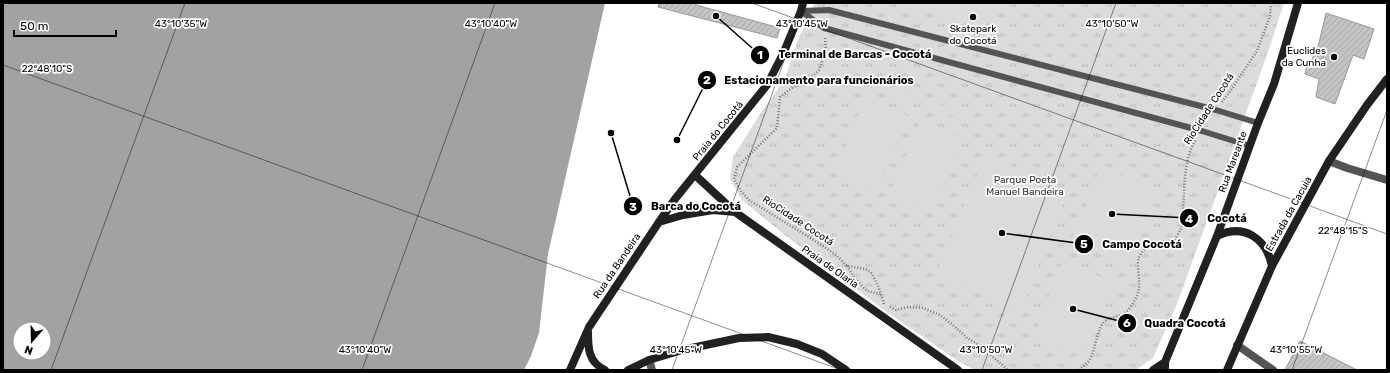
<svg xmlns="http://www.w3.org/2000/svg" width="1390" height="373" font-family="Rubik,sans-serif">
  <style>
    .grass { fill: url(#grass-tufts) }
    .pitch { fill: #dbdbdb }
    .water { fill: #a2a2a2; fill-rule: evenodd }
    .building { fill: url(#building-hatch); stroke: #989898 }
    .lines { fill: none; stroke-linecap: round; stroke-linejoin: round }
    .path { stroke: #767676; stroke-width: 2.5; stroke-dasharray: 1 2; stroke-linecap: butt }
    .lane { stroke: #545454; stroke-width: 6 }
    .street { stroke: #545454; stroke-width: 8 }
    .secondary { stroke: #212121; stroke-width: 8 }
    .ticks { fill: none; stroke: #000; stroke-width: 1; stroke-opacity: 0.45 }
    .poi-dot { fill: #000; stroke: #fff; stroke-width: 1.5 }
    .labels { text-anchor: middle; dominant-baseline: central; stroke-width: 3.5; stroke-linejoin: round; paint-order: stroke }
    .poi-label { font-size: 10px; fill: #000; stroke: #fff }
    .street-label { font-size: 10px; fill: #000; stroke: #fff }
    .park-label { font-size: 10px; fill: #323232; stroke: #fff }
    .ticks-label { font-size: 10px; text-anchor: middle; fill: #000; stroke: #fff; stroke-width: 3.5; stroke-linejoin: round; paint-order: stroke }
    .leader { fill: none; stroke: #000; stroke-width: 1.5 }
    .callout-dot { fill: #000; stroke: #fff; stroke-width: 1.5 }
    .mark-label { font-size: 12px; text-anchor: middle; font-weight: bold; fill: #fff }
    .callout-label { font-size: 11px; text-anchor: middle; font-weight: bold; fill: #000; stroke: #fff; stroke-width: 3.5; stroke-linejoin: round; paint-order: stroke }
  </style>
  <defs>
    <pattern id="grass-tufts" width="24" height="20" patternUnits="userSpaceOnUse"><rect width="24" height="20" fill="#dbdbdb"/><path d="M3 7l-1-3M5 7V3M7 7l1-3M15 17l-1-3M17 17v-4M19 17l1-3" fill="none" stroke="#bababa"/></pattern>
    <pattern id="building-hatch" width="6" height="6" patternUnits="userSpaceOnUse"><rect width="6" height="6" fill="#c4c4c4"/><path d="M-1 1l2-2M0 6l6-6M5 7l2-2" fill="none" stroke="#a7a7a7"/></pattern>
  </defs>
  <rect width="100%" height="100%" fill="#fff"/>
  <path class="grass" d="M 815,3 L 1284,3 L 1266,58 L 1177,304 L 1153,358 L 1136,370 L 975,370 L 958,361 L 884,310 L 782,233 L 742,200 L 730,179 L 733,157 L 762,111 L 785,79 L 799,37 Z"/>
  <path class="pitch" d="M 891,3 L 999,3 L 1002,10 L 982,24 Z
    M 895,90 L 973,115 L 970,122 L 893,95 Z
    M 864,99 L 908,116 L 877,191 L 835,174 Z
    M 920,120 L 963,138 L 933,214 L 889,196 Z
    M 986,154 L 1068,190 L 1021,310 L 935,276 Z
    M 1101,167 L 1153,187 L 1122,262 L 1071,240 Z
    M 1063,261 L 1114,282 L 1083,357 L 1033,336 Z"/>
  <path class="water" d="M 3,3 L 605,3 L 548,254 L 539,333 L 531,356 L 524,370 L 3,370 ZM 20,329 L 44,329 L 44,353 L 20,353 Z"/>
  <path class="building" d="M 659,3 L 696,3 L 696,5 L 780,28 L 777,38 L 658,7 Z
    M 1326,13 L 1374,29 L 1364,59 L 1353,55 L 1335,104 L 1316,97 L 1319,79 L 1305,74 L 1308,60 L 1311,61 L 1318,47 Z
    M 1300,341 L 1357,370 L 1285,370 Z"/>
  <g class="lines">
    <path class="path" d="M 825,38 L 826,51 L 819,70 L 805,84 L 793,87 L 780,97 L 777,128 L 737,167 L 734,179 L 741,191 L 749,200 L 820,244 L 836,255 L 847,266 L 866,269 L 871,273 L 878,285 L 884,304
      M 1222,102 L 1231,90 L 1257,51 L 1270,16 L 1271,3
      M 847,266 L 856,280 L 867,291 L 880,294
      M 890,307 L 896,310 L 908,307 L 923,308 L 940,315 L 953,325 L 967,338 L 979,345 L 1008,370
      M 1079,370 C 1082,367 1085,365 1088,362 C 1096,352 1095,333 1104,322 C 1109,318 1112,318 1118,316 C 1126,314 1131,307 1135,300 C 1142,288 1138,277 1138,264 C 1137,246 1161,242 1175,240 C 1177,235 1181,230 1182,226 C 1183,221 1183,215 1183,210 C 1185,185 1183,161 1196,139"/>
    <path class="lane" d="M 801,11 L 829,10 L 1216,110 L 1258,123
      M 801,11 L 824,28 L 1202,131 L 1250,146"/>
    <path class="street" d="M 1329,161 L 1347,168 L 1387,180
      M 1237,345 L 1273,370
      M 649,360 L 652,370"/>
    <path class="secondary" d="M 695,175 L 735,212 L 958,370
      M 659,222 L 683,215 L 713,210 L 735,212
      M 1217,236 C 1244,223 1266,238 1272,266
      M 588,331 C 588,348 588,362 605,370
      M 570,370 L 589,327 L 659,222 L 675,199 L 767,85 L 783,54 L 801,11 L 803,3
      M 628,370 L 649,360 L 682,350 L 739,338 L 768,337 L 797,344 L 822,354 L 846,370
      M 1153,370 L 1165,362
      M 1165,370 L 1165,362 L 1217,236 L 1258,123 L 1274,84 L 1298,3
      M 1227,370 L 1272,266 L 1329,161 L 1367,105 L 1387,79"/>
  </g>
  <path class="ticks" d="M 752,3 L 1387,234M 3,65 L 841,370M 51,370 L 185,3M 362,370 L 495,3M 672,370 L 805,3M 982,370 L 1116,3M 1292,370 L 1387,110"/>
  <g class="poi-dot">
    <circle cx="973" cy="17" r="4"/>
    <circle cx="1334" cy="57" r="4"/>
  </g>
  <g class="labels">
    <g class="poi-label">
      <text x="973" y="29">Skatepark<tspan x="973" dy="12">do Cocotá</tspan></text>
      <text x="1326" y="51" text-anchor="end">Euclides<tspan x="1326" dy="12">da Cunha</tspan></text>
    </g>
    <g class="street-label">
      <text transform="translate(1209 109) rotate(-57)">RioCidade Cocotá</text>
      <text transform="translate(718 131) rotate(-51)">Praia do Cocotá</text>
      <text transform="translate(1233 162) rotate(-70)">Rua Mareante</text>
      <text transform="translate(1289 214) rotate(-61)">Estrada da Cacuia</text>
      <text transform="translate(798 221) rotate(33)">RioCidade Cocotá</text>
      <text transform="translate(617 266) rotate(-56)">Rua da Bandeira</text>
      <text transform="translate(830 267) rotate(35)">Praia de Olaria</text>
    </g>
    <g class="park-label">
      <text x="1025" y="180">Parque Poeta<tspan x="1025" dy="12">Manuel Bandeira</tspan></text>
    </g>
  </g>
  <g class="ticks-label">
    <text x="1112" y="27">43°10'50"W</text>
    <text x="181" y="27">43°10'35"W</text>
    <text x="491" y="27">43°10'40"W</text>
    <text x="802" y="27">43°10'45"W</text>
    <text x="47" y="72">22°48'10"S</text>
    <text x="1343" y="234">22°48'15"S</text>
    <text x="365" y="353">43°10'40"W</text>
    <text x="676" y="353">43°10'45"W</text>
    <text x="986" y="353">43°10'50"W</text>
    <text x="1296" y="353">43°10'55"W</text>
  </g>
  <path class="leader" d="M716 16L760 55M677 140L707 80M611 133L633 206M1112 214L1189 218M1002 233L1084 244M1073 309L1127 323"/>
  <g class="callout-dot">
    <circle cx="716" cy="16" r="4"/>
    <circle cx="677" cy="140" r="4"/>
    <circle cx="611" cy="133" r="4"/>
    <circle cx="1112" cy="214" r="4"/>
    <circle cx="1002" cy="233" r="4"/>
    <circle cx="1073" cy="309" r="4"/>
    <circle cx="760" cy="55" r="10"/>
    <circle cx="707" cy="80" r="10"/>
    <circle cx="633" cy="206" r="10"/>
    <circle cx="1189" cy="218" r="10"/>
    <circle cx="1084" cy="244" r="10"/>
    <circle cx="1127" cy="323" r="10"/>
  </g>
  <g class="mark-label">
    <text x="760" y="59">1</text>
    <text x="707" y="84">2</text>
    <text x="633" y="211">3</text>
    <text x="1189" y="223">4</text>
    <text x="1084" y="248">5</text>
    <text x="1127" y="327">6</text>
  </g>
  <g class="callout-label">
    <text x="855" y="58">Terminal de Barcas - Cocotá</text>
    <text x="819" y="84">Estacionamento para funcionários</text>
    <text x="696" y="210">Barca do Cocotá</text>
    <text x="1227" y="222">Cocotá</text>
    <text x="1142" y="248">Campo Cocotá</text>
    <text x="1185" y="327">Quadra Cocotá</text>
  </g>
  <rect width="1390" height="373" fill="none" stroke="#000000" stroke-width="8"/>
  <g transform="translate(32 341) rotate(200)"><circle r="19" fill="#ffffff" stroke="#999999"/>
  <path d="M0-3L7 15L0 10L-7 15Z" fill="#000000"/>
  <text y="-6" font-size="11" font-weight="bold" text-anchor="middle" fill="#000000">N</text>
  </g>
  <path d="M14 30v6h102v-6" fill="none" stroke="#000000" stroke-width="2"/>
  <text x="20" y="30" font-size="12" fill="#000000" stroke="#ffffff" stroke-width="3" paint-order="stroke">50 m</text>
</svg>
